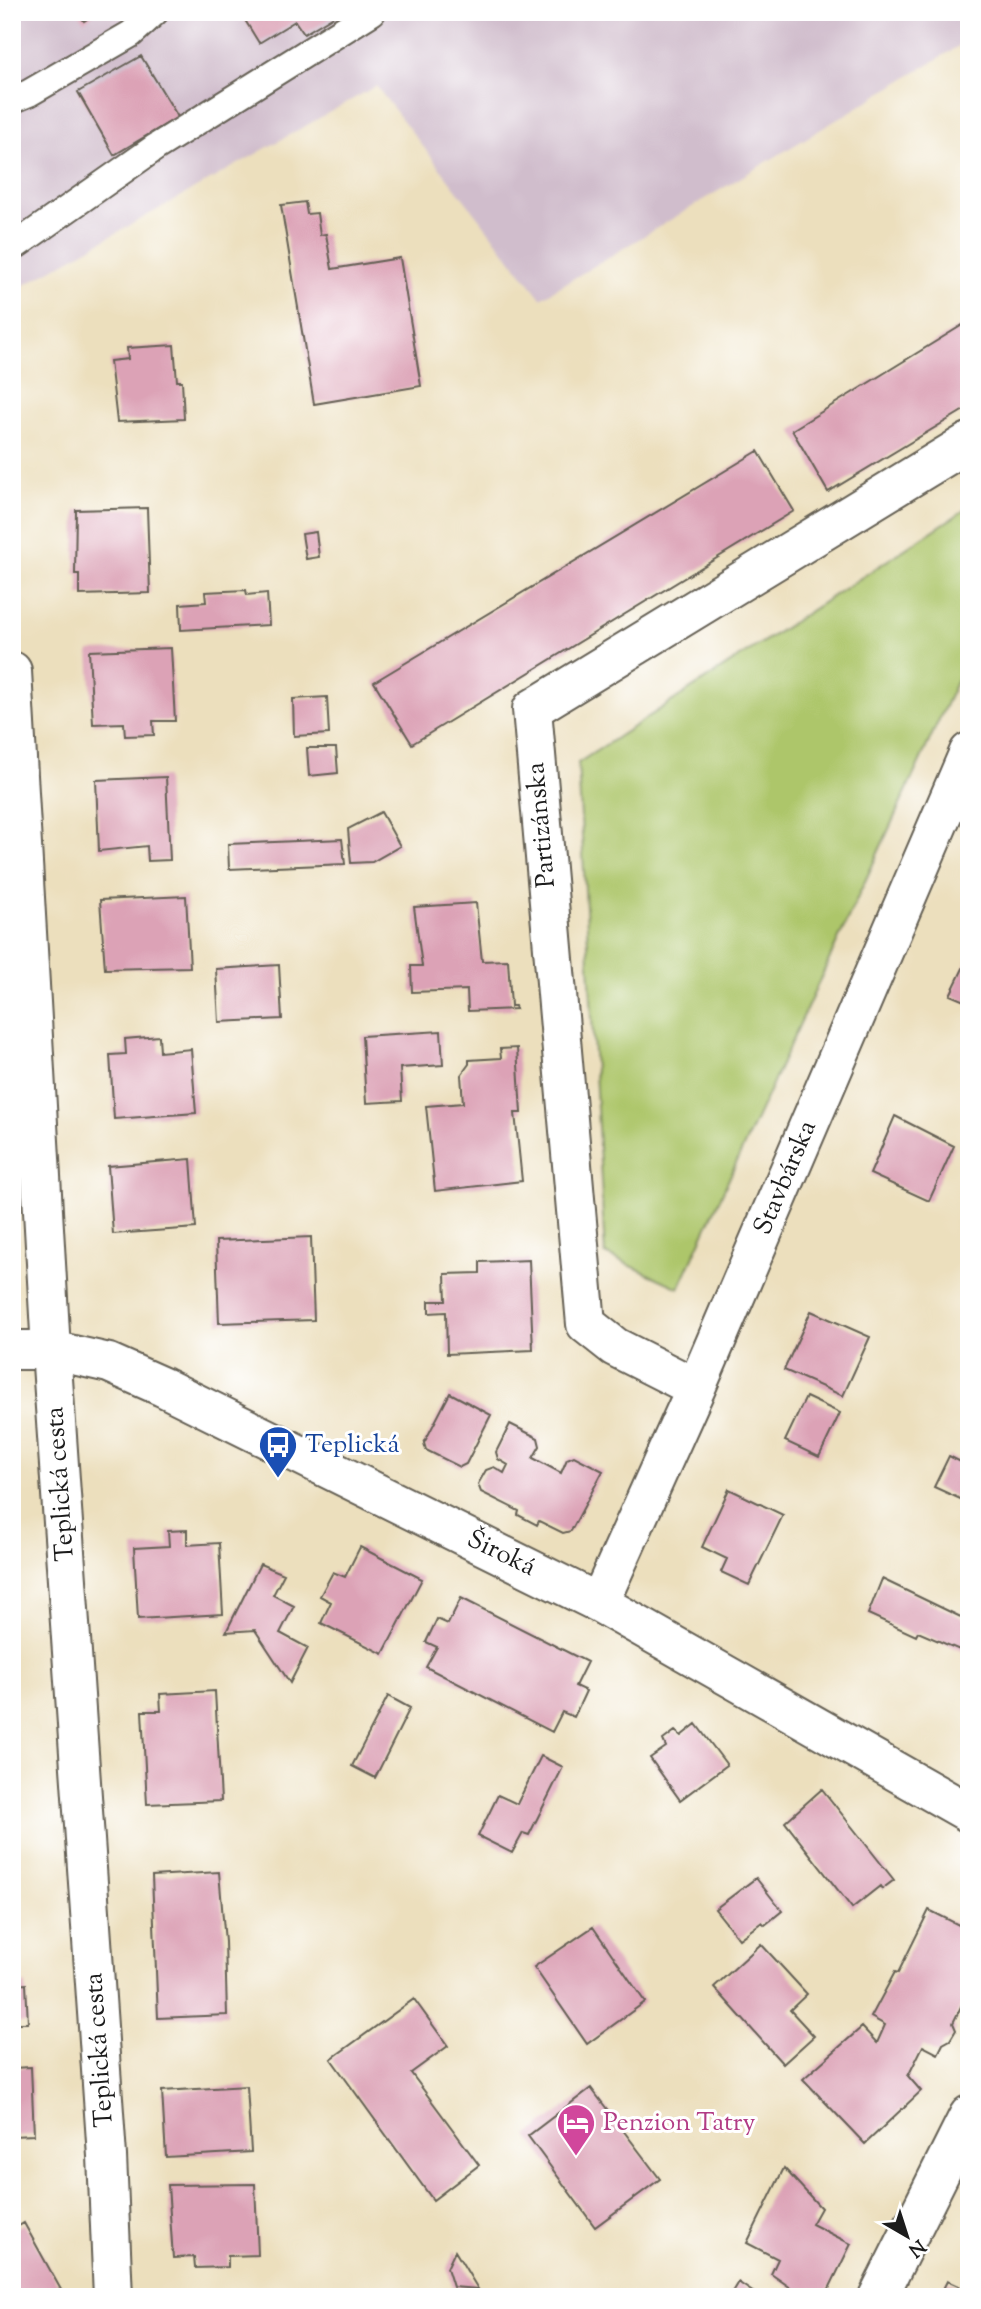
<svg xmlns="http://www.w3.org/2000/svg" width="981" height="2309" font-family="'Sorts Mill Goudy',serif">
  <style>
    .industrial { fill: #d0bdcc }
    .green { fill: #adc66b; stroke: #647144; stroke-width: 2 }
    .building { fill: #dca2b6 }
    .lines { fill: none; stroke-linecap: round; stroke-linejoin: round }
    .service-casing { stroke: #656054; stroke-width: 30 }
    .minor-casing { stroke: #656054; stroke-width: 42 }
    .tertiary-casing { stroke: #656054; stroke-width: 42 }
    .service { stroke: #fff; stroke-width: 26 }
    .minor { stroke: #fff; stroke-width: 38 }
    .tertiary { stroke: #fff; stroke-width: 38 }
    .labels { text-anchor: middle; dominant-baseline: central; stroke-width: 6; stroke-linejoin: round; paint-order: stroke }
    .street-label { font-size: 26px; fill: #1c1c1c; stroke: #fff }
    .transit-label { font-size: 26px; fill: #164399; stroke: #fff; text-anchor: start }
    .hotel-label { font-size: 26px; fill: #b23c85; stroke: #fff; text-anchor: start }
  </style>
  <rect width="100%" height="100%" fill="#fff"/>
  <filter id="ink" filterUnits="userSpaceOnUse"><feTurbulence type="fractalNoise" baseFrequency=".0143" numOctaves="2"/><feDisplacementMap in="SourceGraphic" scale="14" xChannelSelector="R" yChannelSelector="G"/><feConvolveMatrix kernelMatrix="1 2 1 2 8 2 1 2 1" color-interpolation-filters="sRGB"/></filter>
  <filter id="wash" filterUnits="userSpaceOnUse"><feTurbulence type="fractalNoise" baseFrequency=".00686" numOctaves="4" result="noise"/><feDisplacementMap in="SourceGraphic" scale="28" xChannelSelector="R" yChannelSelector="G"/><feGaussianBlur stdDeviation="1.57" result="paint"/><feColorMatrix in="noise" values="0 0 0 0 0 0 0 0 0 0 0 0 0 0 0 0 0 1.4 0 .05"/><feComposite in="paint" operator="in"/></filter>
  <g filter="url(#wash)">
    <rect width="100%" height="100%" fill="#ecdfbd"/>
    <path class="industrial" d="M 12,12 L 969,12 L 969,40 L 541,298 L 376,86 L 12,292 Z"/>
    <path class="green" d="M 969,507 L 969,654 L 679,1288 L 605,1254 L 578,763 Z"/>
    <g id="blocks">
      <path class="building" d="M 78,12 L 97,12 L 84,21 Z
        M 240,12 L 340,12 L 304,34 L 295,21 L 259,43 Z
        M 141,56 L 178,117 L 114,155 L 78,92 Z
        M 305,202 L 307,214 L 317,213 L 320,235 L 326,234 L 332,269 L 400,258 L 421,386 L 314,404 L 281,205 Z
        M 969,321 L 969,407 L 828,492 L 792,430 Z
        M 174,345 L 177,381 L 182,381 L 184,419 L 117,422 L 110,361 L 128,359 L 127,348 Z
        M 758,451 L 794,511 L 412,744 L 374,682 Z
        M 147,508 L 150,593 L 79,595 L 79,574 L 75,574 L 76,510 Z
        M 316,532 L 319,557 L 306,559 L 302,534 Z
        M 246,590 L 247,595 L 267,593 L 269,625 L 181,630 L 180,604 L 206,602 L 205,592 Z
        M 171,648 L 175,721 L 153,721 L 154,735 L 125,736 L 124,723 L 93,724 L 89,651 Z
        M 327,697 L 329,734 L 294,736 L 293,699 Z
        M 307,748 L 336,748 L 338,773 L 309,776 Z
        M 166,777 L 170,860 L 148,861 L 147,846 L 99,851 L 96,780 Z
        M 381,812 L 400,846 L 372,862 L 351,863 L 348,829 Z
        M 342,839 L 345,864 L 229,869 L 228,844 Z
        M 186,896 L 190,967 L 105,969 L 100,900 Z
        M 476,903 L 482,961 L 508,960 L 511,1006 L 515,1006 L 516,1009 L 468,1011 L 467,990 L 412,992 L 411,966 L 422,966 L 414,907 Z
        M 969,956 L 969,1003 L 950,995 Z
        M 279,965 L 282,1019 L 219,1022 L 216,969 Z
        M 441,1031 L 443,1065 L 400,1068 L 402,1101 L 366,1103 L 362,1036 Z
        M 159,1036 L 160,1052 L 191,1049 L 196,1113 L 114,1119 L 110,1055 L 126,1054 L 125,1039 Z
        M 517,1048 L 521,1113 L 515,1113 L 522,1181 L 435,1191 L 426,1106 L 463,1103 L 461,1075 L 469,1064 L 469,1060 L 501,1058 L 500,1049 Z
        M 895,1116 L 954,1146 L 929,1201 L 870,1174 Z
        M 191,1159 L 196,1228 L 113,1234 L 108,1166 Z
        M 311,1237 L 314,1320 L 219,1323 L 216,1241 Z
        M 529,1260 L 533,1350 L 447,1354 L 446,1312 L 429,1313 L 429,1301 L 446,1301 L 445,1274 L 480,1273 L 480,1262 Z
        M 811,1311 L 870,1337 L 843,1396 L 784,1370 Z
        M 450,1393 L 491,1415 L 466,1464 L 460,1467 L 426,1450 L 424,1443 Z
        M 806,1397 L 840,1413 L 819,1457 L 785,1441 Z
        M 510,1424 L 538,1438 L 540,1446 L 533,1458 L 561,1473 L 567,1459 L 574,1456 L 603,1471 L 571,1531 L 563,1533 L 539,1521 L 537,1525 L 518,1515 L 519,1511 L 481,1492 L 478,1484 L 486,1470 L 494,1467 L 504,1473 L 508,1465 L 498,1459 L 496,1452 Z
        M 949,1456 L 969,1466 L 969,1503 L 934,1487 Z
        M 729,1489 L 783,1515 L 749,1585 L 721,1572 L 727,1559 L 702,1547 Z
        M 187,1530 L 187,1545 L 219,1543 L 223,1614 L 138,1619 L 134,1548 L 169,1546 L 168,1531 Z
        M 360,1547 L 422,1579 L 383,1654 L 321,1623 L 331,1602 L 320,1596 L 333,1572 L 345,1577 Z
        M 260,1564 L 284,1574 L 273,1595 L 294,1606 L 280,1633 L 308,1648 L 290,1683 L 255,1630 L 226,1632 Z
        M 882,1579 L 969,1621 L 969,1654 L 918,1632 L 916,1636 L 868,1614 Z
        M 461,1598 L 587,1662 L 575,1686 L 586,1691 L 574,1717 L 562,1712 L 552,1732 L 426,1667 L 437,1647 L 426,1642 L 437,1619 L 448,1624 Z
        M 215,1691 L 221,1801 L 147,1804 L 142,1711 L 161,1711 L 160,1694 Z
        M 388,1696 L 410,1708 L 375,1778 L 352,1766 Z
        M 696,1724 L 727,1765 L 680,1800 L 650,1758 L 666,1747 L 663,1740 L 675,1731 L 681,1736 Z
        M 541,1756 L 563,1767 L 529,1835 L 523,1833 L 512,1853 L 478,1836 L 498,1795 L 517,1804 Z
        M 12,1787 L 14,1787 L 20,1876 L 12,1876 Z
        M 822,1789 L 894,1880 L 882,1889 L 880,1886 L 852,1908 L 785,1822 Z
        M 219,1872 L 225,1942 L 227,2015 L 158,2018 L 152,1876 Z
        M 756,1878 L 782,1911 L 765,1925 L 762,1922 L 739,1939 L 715,1909 Z
        M 929,1910 L 969,1930 L 969,1990 L 953,2023 L 956,2030 L 950,2040 L 943,2044 L 938,2054 L 923,2046 L 908,2076 L 921,2091 L 865,2144 L 803,2079 L 862,2027 L 877,2043 L 885,2025 L 871,2017 L 895,1972 L 898,1973 Z
        M 593,1927 L 645,2002 L 587,2044 L 534,1967 Z
        M 761,1944 L 807,1994 L 790,2010 L 814,2036 L 783,2064 L 714,1987 Z
        M 12,1970 L 14,1970 L 15,1985 L 26,1984 L 28,2023 L 12,2023 Z
        M 414,1999 L 448,2046 L 411,2073 L 479,2165 L 433,2200 L 331,2059 Z
        M 31,2067 L 34,2135 L 12,2136 L 12,2068 Z
        M 247,2086 L 251,2152 L 166,2157 L 162,2091 Z
        M 591,2088 L 660,2179 L 595,2227 L 528,2136 Z
        M 784,2168 L 821,2208 L 812,2224 L 851,2244 L 825,2297 L 804,2297 L 771,2274 L 778,2259 L 747,2243 Z
        M 255,2184 L 258,2255 L 228,2256 L 228,2267 L 195,2268 L 194,2257 L 173,2258 L 168,2185 Z
        M 24,2223 L 65,2297 L 12,2297 L 12,2230 Z
        M 455,2251 L 478,2289 L 453,2287 L 447,2268 Z
        M 947,2281 L 969,2291 L 969,2297 L 939,2297 Z
        M 738,2282 L 760,2297 L 729,2297 Z"/>
    </g>
  </g>
  <g filter="url(#ink)">
    <use href="#blocks" fill-opacity="0" stroke="#656054" stroke-width="2"/>
    <g class="lines">
      <g class="service-casing">
        <path id="service" d="M 12,100 L 29,93 L 131,34 L 155,12
          M 12,248 L 156,147 L 372,12"/>
      </g>
      <g class="minor-casing">
        <path id="minor" d="M 12,671 L 51,1350 L 107,2156 L 113,2297
          M 12,1350 L 51,1350 L 109,1363 L 163,1387 L 599,1603 L 969,1813
          M 696,1388 L 615,1347 L 586,1324 L 532,709 L 969,442
          M 599,1603 L 696,1388 L 969,752"/>
      </g>
      <g class="tertiary-casing">
        <path id="tertiary" d="M 878,2297 L 969,2115"/>
      </g>
      <use href="#service" class="service"/>
      <use href="#minor" class="minor"/>
      <use href="#tertiary" class="tertiary"/>
    </g>
  </g>
  <defs>
    <g id="bus-pin" transform="scale(2.0125)"><path d="M0 17L-7.5 6A9.5 9.5 0 1 1 7.5 6Z" fill="#1a4fb4" stroke="#fff"/><path d="M-5-6H5V4H4V6H2V4H-2V6H-4V4H-5ZM-3.5-4V0h7V-4ZM-3.5 1.2v1.5H-2V1.2ZM2 1.2v1.5H3.5V1.2Z" fill="#fff"/></g>
    <g id="hotel-pin" transform="scale(2.0125)"><path d="M0 17L-7.5 6A9.5 9.5 0 1 1 7.5 6Z" fill="#d1479c" stroke="#fff"/><path d="M-6-4.5h1.5V1H6V5H4.5V3h-9V5H-6ZM-4 0a1.8 1.8 0 1 1 3.6 0ZM.5 0V-2.5h3Q6-2.5 6 0Z" fill="#fff"/></g>
  </defs>
  <g fill-rule="evenodd">
    <use href="#bus-pin" x="278" y="1445"/>
    <use href="#hotel-pin" x="576" y="2123"/>
  </g>
  <g class="labels">
    <g class="street-label">
      <text transform="translate(542 825) rotate(-95)">Partizánska</text>
      <text transform="translate(786 1178) rotate(-67)">Stavbárska</text>
      <text transform="translate(61 1484) rotate(-94)">Teplická cesta</text>
      <text transform="translate(501 1554) rotate(26)">Široká</text>
      <text transform="translate(100 2050) rotate(-94)">Teplická cesta</text>
    </g>
    <g class="transit-label">
      <text x="305" y="1445">Teplická</text>
    </g>
    <g class="hotel-label">
      <text x="603" y="2123">Penzion Tatry</text>
    </g>
  </g>
  <rect width="981" height="2309" fill="none" stroke="#fff" stroke-width="42"/>
  <g transform="translate(907 2236) rotate(141)" stroke="#ffffff" stroke-width="5" paint-order="stroke">
  <path d="M0-5L12 26L0 18L-12 26Z" fill="#1c1c1c"/>
  <text y="-10" font-size="19" font-weight="bold" text-anchor="middle" fill="#1c1c1c">N</text>
  </g>
</svg>
